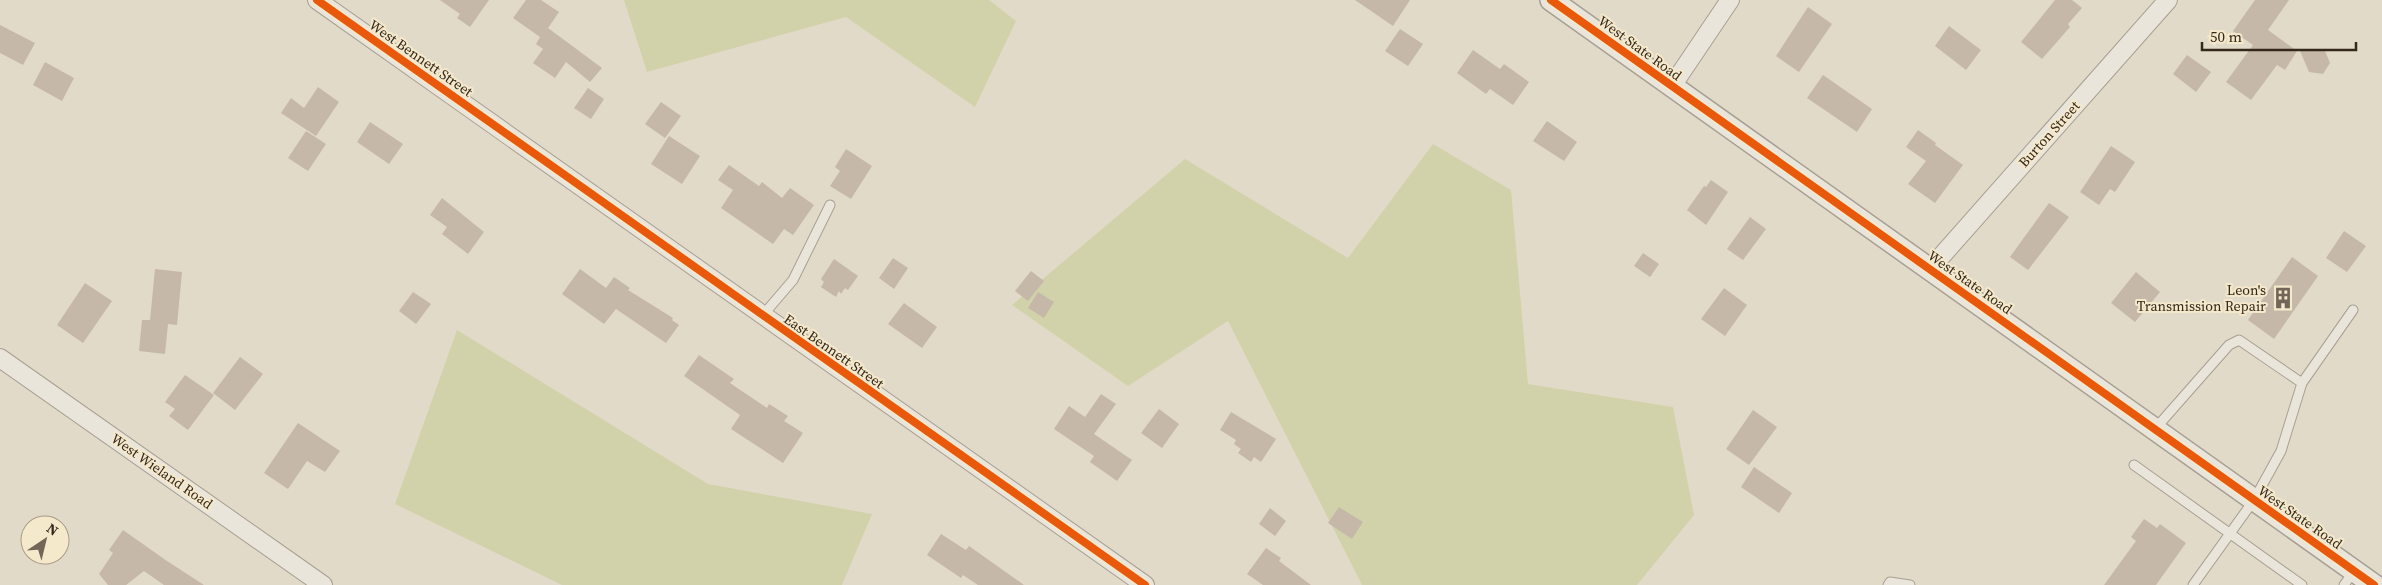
<svg xmlns="http://www.w3.org/2000/svg" width="2382" height="585" font-family="'Source Serif 4',serif">
  <style>
    .green { fill: #d1d2aa }
    .building { fill: #c5b8a9 }
    .lines { fill: none; stroke-linecap: round; stroke-linejoin: round }
    .service-casing { stroke: #a79f92; stroke-width: 11 }
    .minor-casing { stroke: #a79f92; stroke-width: 20 }
    .tertiary-casing { stroke: #a79f92; stroke-width: 24 }
    .service { stroke: #eae5da; stroke-width: 9 }
    .minor { stroke: #eae5da; stroke-width: 18 }
    .tertiary { stroke: #eae5da; stroke-width: 21 }
    .cycleway-casing { stroke: #f5e9cc; stroke-width: 11 }
    .cycleway { stroke: #e8590c; stroke-width: 8 }
    .labels { text-anchor: middle; dominant-baseline: central; stroke-width: 4; stroke-linejoin: round; paint-order: stroke }
    .street-label { font-size: 14px; fill: #34271b; stroke: #f5e9cc }
    .poi-label { font-size: 14px; fill: #34271b; stroke: #f5e9cc; text-anchor: end }
  </style>
  <rect width="100%" height="100%" fill="#e2dac8"/>
  <path class="green" d="M 624,0 L 989,0 L 1016,21 L 975,107 L 846,17 L 647,72 Z
    M 1433,144 L 1511,190 L 1528,384 L 1673,407 L 1694,515 L 1637,585 L 1362,585 L 1228,321 L 1128,386 L 1012,305 L 1185,159 L 1348,258 Z
    M 457,330 L 708,484 L 872,514 L 842,585 L 562,585 L 395,504 Z"/>
  <path class="building" d="M 440,0 L 489,0 L 470,27 L 457,18 L 460,14 Z
    M 526,0 L 541,0 L 559,12 L 548,28 L 602,68 L 590,82 L 566,62 L 555,78 L 533,63 L 543,49 L 536,44 L 540,37 L 513,18 Z
    M 1355,0 L 1410,0 L 1393,26 Z
    M 2055,0 L 2072,0 L 2082,8 L 2068,24 L 2070,27 L 2042,59 L 2021,42 Z
    M 2255,0 L 2289,0 L 2268,30 L 2297,51 L 2285,70 L 2277,65 L 2251,100 L 2226,82 L 2253,45 L 2233,31 Z
    M 1808,7 L 1832,24 L 1799,72 L 1776,56 Z
    M 0,25 L 35,43 L 23,65 L 0,53 Z
    M 1949,26 L 1981,50 L 1966,70 L 1935,46 Z
    M 1400,29 L 1423,44 L 1408,66 L 1385,51 Z
    M 1473,50 L 1500,69 L 1504,64 L 1529,82 L 1513,105 L 1490,89 L 1486,94 L 1457,73 Z
    M 2300,51 L 2325,51 L 2330,63 L 2323,74 L 2309,72 Z
    M 2187,55 L 2211,72 L 2196,92 L 2173,74 Z
    M 45,62 L 74,78 L 62,101 L 33,85 Z
    M 1823,75 L 1872,109 L 1857,132 L 1807,98 Z
    M 318,87 L 339,102 L 316,136 L 281,113 L 291,98 L 304,108 Z
    M 588,88 L 604,99 L 591,119 L 574,108 Z
    M 661,102 L 681,116 L 665,138 L 645,124 Z
    M 1547,121 L 1577,142 L 1564,161 L 1533,141 Z
    M 370,122 L 403,144 L 389,164 L 357,142 Z
    M 1918,130 L 1936,143 L 1935,145 L 1963,165 L 1935,203 L 1908,184 L 1926,161 L 1906,147 Z
    M 306,131 L 326,144 L 308,171 L 288,158 Z
    M 669,136 L 700,156 L 682,184 L 651,164 Z
    M 2111,146 L 2135,162 L 2115,192 L 2110,189 L 2099,205 L 2080,192 Z
    M 846,149 L 872,166 L 851,199 L 830,186 L 840,171 L 835,167 Z
    M 729,165 L 759,186 L 762,182 L 782,198 L 790,188 L 814,205 L 793,235 L 784,229 L 773,244 L 721,208 L 733,190 L 718,180 Z
    M 1711,180 L 1728,192 L 1706,225 L 1687,210 L 1704,186 L 1706,187 Z
    M 442,198 L 484,232 L 468,254 L 442,234 L 447,227 L 430,215 Z
    M 2049,203 L 2069,217 L 2028,270 L 2010,257 Z
    M 1750,217 L 1766,229 L 1743,260 L 1727,249 Z
    M 2344,231 L 2366,246 L 2347,272 L 2326,258 Z
    M 1643,253 L 1659,264 L 1650,277 L 1634,266 Z
    M 2292,257 L 2318,276 L 2274,339 L 2248,320 Z
    M 893,258 L 908,268 L 894,289 L 879,278 Z
    M 834,259 L 858,276 L 848,290 L 845,288 L 841,294 L 839,291 L 836,297 L 821,287 L 824,282 L 821,279 Z
    M 155,269 L 182,272 L 177,325 L 168,324 L 165,354 L 139,351 L 142,320 L 150,320 Z
    M 580,269 L 606,288 L 614,277 L 630,288 L 628,290 L 673,318 L 672,320 L 679,325 L 666,343 L 616,309 L 604,324 L 562,294 Z
    M 1031,271 L 1044,281 L 1028,301 L 1015,291 Z
    M 2136,272 L 2160,292 L 2135,322 L 2111,303 Z
    M 85,283 L 112,301 L 83,343 L 57,325 Z
    M 1724,288 L 1747,305 L 1725,336 L 1701,319 Z
    M 413,292 L 431,304 L 416,324 L 399,311 Z
    M 1038,292 L 1054,302 L 1044,318 L 1028,308 Z
    M 904,303 L 937,327 L 922,348 L 888,324 Z
    M 699,355 L 734,379 L 730,383 L 767,408 L 769,404 L 788,416 L 784,421 L 803,433 L 783,463 L 731,429 L 740,415 L 684,376 Z
    M 240,357 L 263,374 L 235,410 L 213,393 Z
    M 185,375 L 214,395 L 188,430 L 169,416 L 175,409 L 165,402 Z
    M 1101,394 L 1116,404 L 1094,434 L 1132,460 L 1117,481 L 1090,462 L 1094,456 L 1054,429 L 1069,406 L 1085,417 Z
    M 1159,409 L 1179,424 L 1162,448 L 1141,433 Z
    M 1753,410 L 1777,427 L 1749,465 L 1726,449 Z
    M 1231,412 L 1276,439 L 1261,462 L 1254,457 L 1251,462 L 1238,453 L 1241,449 L 1234,444 L 1236,440 L 1220,430 Z
    M 298,423 L 340,451 L 325,472 L 307,461 L 288,489 L 264,473 Z
    M 1754,467 L 1792,493 L 1779,513 L 1741,487 Z
    M 1339,507 L 1363,522 L 1352,539 L 1328,523 Z
    M 1270,508 L 1286,521 L 1275,536 L 1259,524 Z
    M 2144,519 L 2157,528 L 2160,524 L 2186,543 L 2156,585 L 2104,585 L 2136,541 L 2131,537 Z
    M 123,530 L 167,561 L 204,585 L 164,585 L 144,571 L 126,585 L 108,585 L 99,574 L 113,553 L 109,550 Z
    M 941,534 L 966,550 L 969,546 L 1024,585 L 978,585 L 963,575 L 961,578 L 927,555 Z
    M 1266,548 L 1281,558 L 1279,561 L 1311,585 L 1263,585 L 1247,574 Z"/>
  <g class="lines">
    <g class="service-casing">
      <path id="service" d="M 763,315 L 793,280 L 830,205
        M 2302,383 L 2353,310
        M 2155,429 L 2229,345 L 2239,340 L 2302,383 L 2281,451 L 2254,500 L 2193,585
        M 2134,465 L 2302,585
        M 1888,585 L 1890,582 L 1910,585
        M 2344,585 L 2354,571"/>
    </g>
    <g class="minor-casing">
      <path id="minor" d="M 317,0 L 1145,585
        M 1672,86 L 1730,0
        M 1930,269 L 2168,0
        M 0,358 L 323,585"/>
    </g>
    <g class="tertiary-casing">
      <path id="tertiary" d="M 1551,0 L 2374,585"/>
    </g>
    <use href="#service" class="service"/>
    <use href="#minor" class="minor"/>
    <use href="#tertiary" class="tertiary"/>
    <g class="cycleway-casing">
      <path id="cycleway" d="M 317,0 L 1145,585
        M 1551,0 L 2374,585"/>
    </g>
    <use href="#cycleway" class="cycleway"/>
  </g>
  <defs>
    <g id="building-bare" transform="scale(1.725)"><path d="M-4-6H4V6H1V3H-1V6H-4ZM-2.5-4.3h1.7v1.8h-1.7ZM.8-4.3h1.7v1.8H.8ZM-2.5-1h1.7V.8h-1.7ZM.8-1h1.7V.8H.8Z" fill="#716658" stroke="#f5e9cc" stroke-width="2.5" paint-order="stroke"/></g>
  </defs>
  <g fill-rule="evenodd">
    <use href="#building-bare" x="2283" y="298"/>
  </g>
  <g class="labels">
    <g class="street-label">
      <text transform="translate(1640 48) rotate(36)">West State Road</text>
      <text transform="translate(421 58) rotate(35)">West Bennett Street</text>
      <text transform="translate(2049 134) rotate(-48)">Burton Street</text>
      <text transform="translate(1970 282) rotate(35)">West State Road</text>
      <text transform="translate(834 351) rotate(35)">East Bennett Street</text>
      <text transform="translate(162 471) rotate(35)">West Wieland Road</text>
      <text transform="translate(2300 517) rotate(35)">West State Road</text>
    </g>
    <g class="poi-label">
      <text x="2266" y="290">Leon's<tspan x="2266" dy="16">Transmission Repair</tspan></text>
    </g>
  </g>
  <g transform="translate(45 540) rotate(35)"><circle r="24" fill="#f5e9cc" stroke="#a89b85"/>
  <path d="M0-4L9 19L0 12L-9 19Z" fill="#716658"/>
  <text y="-8" font-size="14" font-weight="bold" text-anchor="middle" fill="#34271b">N</text>
  </g>
  <path d="M2202 42v8h154v-8" fill="none" stroke="#34271b" stroke-width="2.5"/>
  <text x="2210" y="42" font-size="15" fill="#34271b" stroke="#f5e9cc" stroke-width="4" paint-order="stroke">50 m</text>
</svg>
